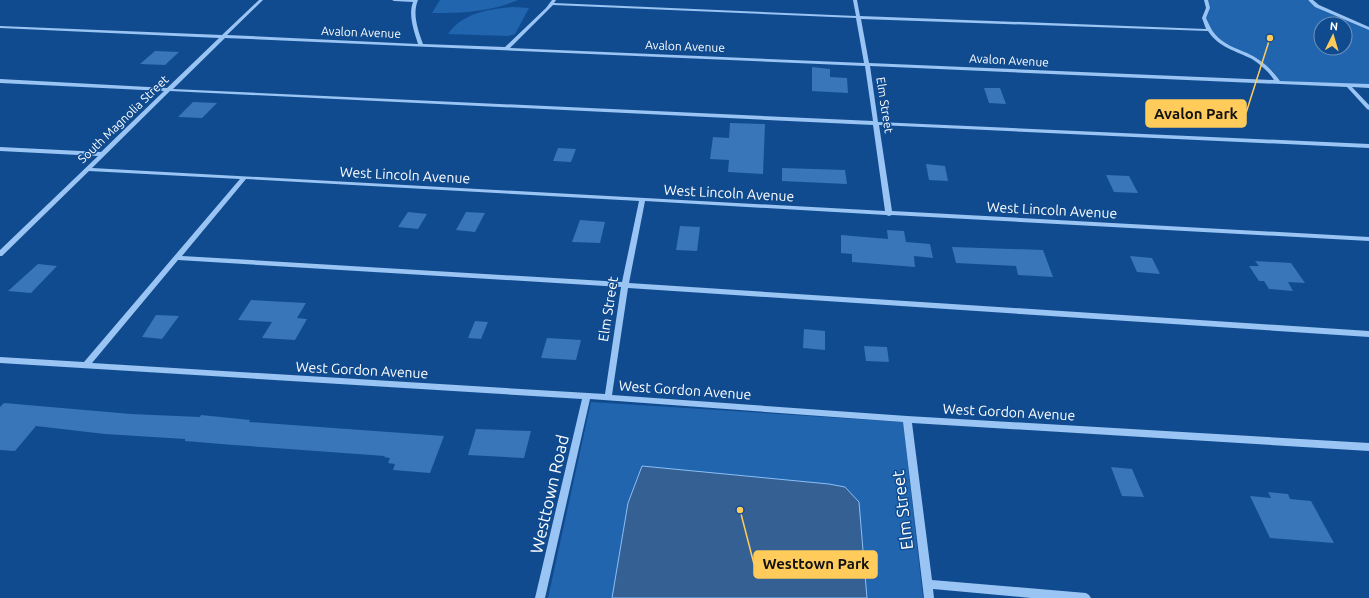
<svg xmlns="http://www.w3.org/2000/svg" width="1369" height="598" font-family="Ubuntu,sans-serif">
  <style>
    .green { fill: #2165af; fill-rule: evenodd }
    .water { fill: #356093; stroke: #8bbff6 }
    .building { fill: #3875b9 }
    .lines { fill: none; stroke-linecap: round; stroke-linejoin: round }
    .minor { fill: #99c4f3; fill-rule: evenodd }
    .labels { text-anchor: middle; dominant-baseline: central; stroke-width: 3; stroke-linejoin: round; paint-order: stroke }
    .far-street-label { font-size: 12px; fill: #fff; stroke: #104b8f }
    .street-label { font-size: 14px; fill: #fff; stroke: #104b8f }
    .near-street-label { font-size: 17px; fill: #fff; stroke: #104b8f }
    .leader { fill: none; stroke: #ffcc5b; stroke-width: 1.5 }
    .callout-dot { fill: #ffcc5b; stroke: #104b8f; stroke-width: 1.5 }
    .callout { fill: #ffcc5b; stroke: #ffcc5b; stroke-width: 1.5 }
    .callout-label { font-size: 15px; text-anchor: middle; font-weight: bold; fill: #111 }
  </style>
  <rect width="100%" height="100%" fill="#104b8f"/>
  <path class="green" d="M 440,0 L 518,0 C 490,12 462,13 432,13 Z
    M 1207,0 L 1307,0 C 1325,14 1349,19 1369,30 L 1369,85 L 1280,81 L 1273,71 L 1254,58 L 1225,45 L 1208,26 L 1206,18 L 1210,9 ZM 1321,24 L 1345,24 L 1345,48 L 1321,48 Z
    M 512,7 L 529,8 L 515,34 L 508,36 L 448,34 C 462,13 489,9 512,7 Z
    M 591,402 L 903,422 L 923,598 L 548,598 Z"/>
  <path class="water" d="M 642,466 L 829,484 L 845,487 L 859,502 L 867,598 L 612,598 L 628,503 Z"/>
  <path class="building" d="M 155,51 L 179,52 L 165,65 L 140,64 Z
    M 812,67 L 830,69 L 830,77 L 847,78 L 848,93 L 812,91 Z
    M 984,88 L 1000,88 L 1006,104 L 989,103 Z
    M 193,102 L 217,103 L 202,118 L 178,117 Z
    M 730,123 L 765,124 L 763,174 L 728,172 L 729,160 L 710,159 L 713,137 L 729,138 Z
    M 558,148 L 576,149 L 571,162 L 553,161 Z
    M 926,164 L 945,166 L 948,181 L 929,180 Z
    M 782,168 L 845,170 L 847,184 L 782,181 Z
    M 1106,175 L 1129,176 L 1138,193 L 1114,192 Z
    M 408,212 L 427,214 L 418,229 L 398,227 Z
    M 466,212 L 485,213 L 475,232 L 456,230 Z
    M 580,220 L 605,222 L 600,243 L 572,242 Z
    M 680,226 L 700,227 L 697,251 L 676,250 Z
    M 887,230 L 904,231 L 906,242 L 930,244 L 933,258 L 914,256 L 915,267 L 852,262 L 852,254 L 841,253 L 841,235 L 888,239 Z
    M 952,247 L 1043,250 L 1053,277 L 1018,275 L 1016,266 L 956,263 Z
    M 1130,256 L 1152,258 L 1160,274 L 1137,272 Z
    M 1255,261 L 1291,263 L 1305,283 L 1288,282 L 1293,291 L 1269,289 L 1264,281 L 1259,281 L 1249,266 L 1259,266 Z
    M 38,264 L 57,266 L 31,293 L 8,291 Z
    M 251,300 L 306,303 L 297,318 L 307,319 L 295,340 L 262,338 L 272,322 L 238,320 Z
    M 156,315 L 179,316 L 162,339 L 142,337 Z
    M 475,321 L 488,322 L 481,339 L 468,338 Z
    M 804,329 L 825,331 L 825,350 L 803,348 Z
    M 547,338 L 581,340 L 576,360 L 541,358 Z
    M 864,346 L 887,347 L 889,362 L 866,361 Z
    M 4,403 L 131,414 L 200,417 L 201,415 L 250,420 L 249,422 L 444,436 L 430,473 L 393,470 L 395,464 L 388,463 L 390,458 L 384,457 L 385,456 L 234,445 L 185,441 L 185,439 L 105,434 L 36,426 L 15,451 L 0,450 L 0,407 Z
    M 476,429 L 531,431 L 524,458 L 468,455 Z
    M 1111,467 L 1132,469 L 1144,497 L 1122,496 Z
    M 1268,492 L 1288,494 L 1290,499 L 1311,501 L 1334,543 L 1270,538 L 1250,496 L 1271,498 Z"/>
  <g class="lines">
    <path class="minor" d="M 259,0 L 263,0 L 227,35 L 418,44 C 414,31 408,15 413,2 L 394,1 L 392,0 L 418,0 C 412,14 418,30 423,44 L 505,47 L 546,8 L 552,0 L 556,0 L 554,3 L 856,16 L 853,0 L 857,0 L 860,16 L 1206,29 L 1202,18 L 1206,8 L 1204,0 L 1208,0 L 1210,8 L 1206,18 C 1209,24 1211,30 1215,34 C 1223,44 1235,48 1247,53 C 1260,59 1271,68 1280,81 L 1369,84 L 1369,88 L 1352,87 L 1369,105 L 1369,110 L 1367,109 L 1347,87 L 870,66 L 878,122 L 1369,144 L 1369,148 L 879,125 L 892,211 L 1369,237 L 1369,241 L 892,215 L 889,216 L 886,215 L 645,201 L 629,283 L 1369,331 L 1369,337 L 628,288 L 612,395 L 907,416 L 1369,443 L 1369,451 L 912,423 L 932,580 L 1086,593 L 1089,595 L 1091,598 L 1031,598 L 933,589 L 934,598 L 924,598 L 903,422 L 590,399 L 545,598 L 535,598 L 582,399 L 0,363 L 0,357 L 84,362 L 240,179 L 89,171 L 2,256 L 0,256 L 0,250 L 98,156 L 0,151 L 0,147 L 101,152 L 164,91 L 0,83 L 0,79 L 167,88 L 219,38 L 0,28 L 0,26 L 222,35 ZM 553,5 L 856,18 L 864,63 L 510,48 ZM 861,19 L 1208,31 C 1218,47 1236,51 1252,59 C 1261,65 1269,72 1274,80 L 869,63 ZM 225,38 L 865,66 L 873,121 L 173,89 ZM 170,91 L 873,125 L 885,211 L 92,168 ZM 246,179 L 639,201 L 622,282 L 182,256 ZM 178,260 L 621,287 L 605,394 L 92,363 Z
      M 1308,0 L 1313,0 L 1319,5 L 1369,27 L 1369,30 L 1315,7 Z"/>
  </g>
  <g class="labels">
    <g class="far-street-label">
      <text transform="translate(361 32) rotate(2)">Avalon Avenue</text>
      <text transform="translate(685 46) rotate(2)">Avalon Avenue</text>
      <text transform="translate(1009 60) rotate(3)">Avalon Avenue</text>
      <text transform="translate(885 105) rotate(81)">Elm Street</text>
      <text transform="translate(123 119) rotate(-44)">South Magnolia Street</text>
    </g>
    <g class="street-label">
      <text transform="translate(405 175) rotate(3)">West Lincoln Avenue</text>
      <text transform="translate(729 193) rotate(3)">West Lincoln Avenue</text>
      <text transform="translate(1052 210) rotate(3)">West Lincoln Avenue</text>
      <text transform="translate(608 309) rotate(-81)">Elm Street</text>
      <text transform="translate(362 370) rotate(3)">West Gordon Avenue</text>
      <text transform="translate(685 390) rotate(4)">West Gordon Avenue</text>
      <text transform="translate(1009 412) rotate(3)">West Gordon Avenue</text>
    </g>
    <g class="near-street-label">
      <text transform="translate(549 494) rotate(-77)">Westtown Road</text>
      <text transform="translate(902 510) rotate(-97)">Elm Street</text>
    </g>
  </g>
  <path class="leader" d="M1270 38L1246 113M740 510L754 564"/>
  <g class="callout-dot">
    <circle cx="1270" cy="38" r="4"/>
    <circle cx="740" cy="510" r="4"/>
  </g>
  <g class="callout">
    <rect x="1146" y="100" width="100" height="27" rx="4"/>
    <rect x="754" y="551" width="123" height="27" rx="4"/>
  </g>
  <g class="callout-label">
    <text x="1196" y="119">Avalon Park</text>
    <text x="816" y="569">Westtown Park</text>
  </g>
  <g transform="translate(1333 36) rotate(5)"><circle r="19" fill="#104b8f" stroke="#7093bc"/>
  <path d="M0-3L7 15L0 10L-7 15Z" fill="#ffcc5b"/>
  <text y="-6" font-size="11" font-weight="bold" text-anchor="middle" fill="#ffffff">N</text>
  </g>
</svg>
